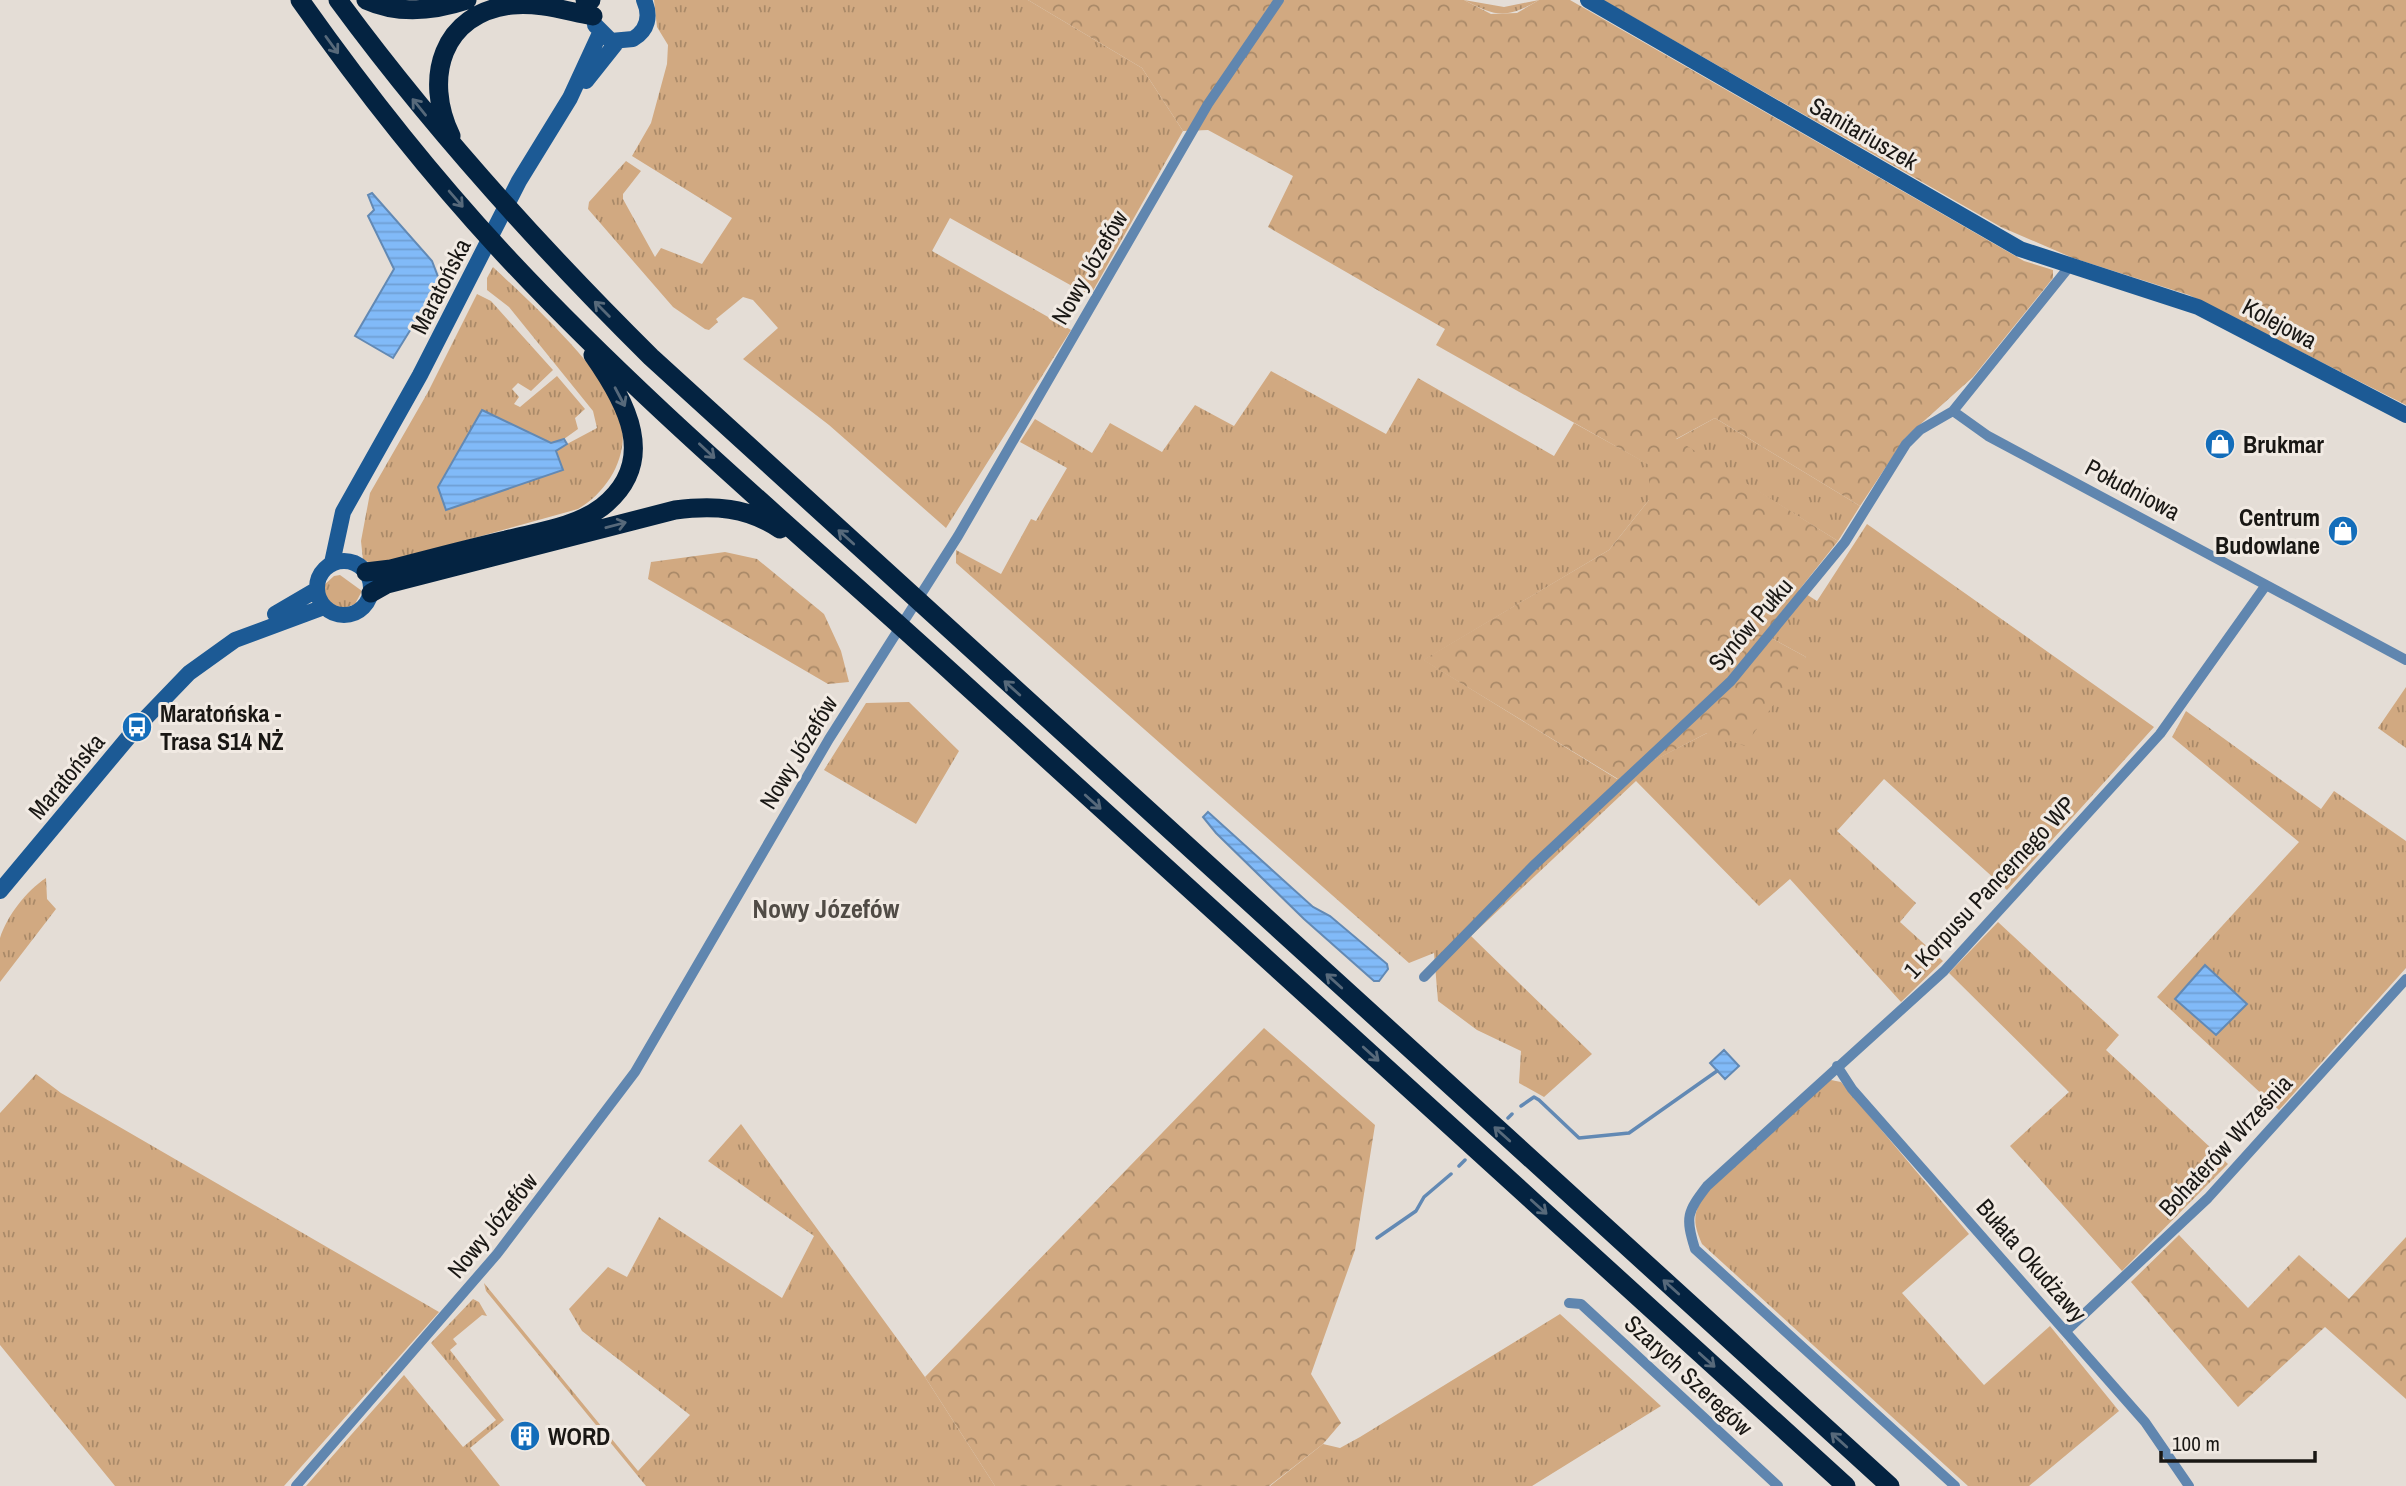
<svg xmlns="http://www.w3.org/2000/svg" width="2406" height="1486" font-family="'Archivo Narrow',sans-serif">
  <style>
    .grass { fill: url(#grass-tufts) }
    .forest { fill: url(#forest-crowns) }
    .water { fill: url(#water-rules); stroke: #6289b4; stroke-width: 2 }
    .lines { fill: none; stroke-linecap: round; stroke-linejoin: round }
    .stream { stroke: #6289b4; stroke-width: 3.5 }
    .street { stroke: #6086af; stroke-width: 10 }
    .secondary { stroke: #1c5a95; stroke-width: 16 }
    .highway { stroke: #042341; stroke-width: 19 }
    .oneway { stroke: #57697a }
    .labels { text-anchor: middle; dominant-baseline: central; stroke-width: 6; stroke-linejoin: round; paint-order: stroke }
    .street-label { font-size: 24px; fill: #191714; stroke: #f1eae3 }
    .poi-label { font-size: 24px; font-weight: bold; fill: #191714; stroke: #f1eae3; text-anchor: start }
    .neighbourhood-label { font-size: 26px; font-weight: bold; fill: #504b45; stroke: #f1eae3 }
  </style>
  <defs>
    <pattern id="grass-tufts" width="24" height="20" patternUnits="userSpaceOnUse" patternTransform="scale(1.75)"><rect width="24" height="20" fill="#d1a981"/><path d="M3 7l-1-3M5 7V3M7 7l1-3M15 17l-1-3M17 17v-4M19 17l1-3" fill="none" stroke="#a98968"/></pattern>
    <pattern id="forest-crowns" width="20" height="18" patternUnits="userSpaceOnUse" patternTransform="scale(1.75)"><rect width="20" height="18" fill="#d1a981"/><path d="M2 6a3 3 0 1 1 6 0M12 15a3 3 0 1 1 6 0" fill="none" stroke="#a98968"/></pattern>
    <pattern id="water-rules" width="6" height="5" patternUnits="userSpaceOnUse" patternTransform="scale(1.75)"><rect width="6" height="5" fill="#81baf8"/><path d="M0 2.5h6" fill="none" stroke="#6f9fd4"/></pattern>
  </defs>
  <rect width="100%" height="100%" fill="#e4ddd6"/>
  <path class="grass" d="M 654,0 L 1028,0 L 1142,68 L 1183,131 L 1090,296 L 950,218 L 932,251 L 1071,330 L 946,528 L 829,425 L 743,359 L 778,328 L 753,300 L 743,297 L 716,319 L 718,322 L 709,330 L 705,329 L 673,307 L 588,209 L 589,202 L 626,161 L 641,171 L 623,194 L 623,199 L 655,257 L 661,248 L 702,264 L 732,218 L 632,156 L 651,123 L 667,64 L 668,45 L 657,27 Z
    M 1464,0 L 1504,7 L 1539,0 C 1507,19 1496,17 1464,0 Z
    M 493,267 C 529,301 598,364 617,408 C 634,447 612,489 578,509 L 377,565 L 363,560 L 361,541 L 370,493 L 428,392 L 477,294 L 491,301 L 553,370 L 531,391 L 518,383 L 512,389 L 519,397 L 514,404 L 520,407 L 557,376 L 585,409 L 575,418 L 578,429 L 564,439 L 567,444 L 597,428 L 593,411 L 509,307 L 487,290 L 487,278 Z
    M 1271,371 L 1386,434 L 1418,378 L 1554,456 L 1574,423 L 1650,465 L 1649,500 L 1609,550 L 1424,660 L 1617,779 L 1707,733 L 1806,657 L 1764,634 L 1798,589 L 1817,601 L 1867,524 L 2154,727 L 2007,890 L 1884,779 L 1837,831 L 1916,903 L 1900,922 L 1943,961 L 1901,1002 L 1790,879 L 1759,906 L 1636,781 L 1471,936 L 1592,1054 L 1544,1097 L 1519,1083 L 1521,1051 L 1477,1030 L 1438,1001 L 1434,953 L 1409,963 L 956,563 L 956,550 L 1001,574 L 1031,519 L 1036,521 L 1067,468 L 1020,442 L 1035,419 L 1092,453 L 1110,423 L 1162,452 L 1195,405 L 1234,426 Z
    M 1715,418 L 1860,506 L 1838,541 L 1675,440 Z
    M 340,575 L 362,591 L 355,604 L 342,609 L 328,602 L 323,586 L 334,576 Z
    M 2406,687 L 2406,748 L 2378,728 Z
    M 909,702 L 959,751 L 916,824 L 824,770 L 866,703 Z
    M 2186,711 L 2321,809 L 2334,791 L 2406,841 L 2406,968 L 2279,1110 L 2157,997 L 2299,842 L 2172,737 Z
    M 46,878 L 47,899 L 56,909 L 0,982 C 0,969 0,950 0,938 C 7,916 26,891 46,878 Z
    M 1998,922 L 2119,1035 L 2106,1050 L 2228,1164 L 2122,1271 L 2010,1146 L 2069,1092 L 1949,973 Z
    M 36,1074 L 61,1093 L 439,1312 L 284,1486 L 115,1486 L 0,1345 L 0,1113 Z
    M 1826,1079 L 1841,1082 L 1969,1234 L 1902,1293 L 1984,1385 L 2050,1326 L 2119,1411 L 2029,1486 L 1968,1486 L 1702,1244 C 1697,1232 1692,1220 1698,1207 C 1714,1173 1795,1108 1826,1079 Z
    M 741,1124 L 925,1377 L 995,1486 L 646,1486 L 486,1291 L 484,1283 L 638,1471 L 690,1415 L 582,1331 L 569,1309 L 608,1267 L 627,1277 L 659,1217 L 782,1298 L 814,1236 L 708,1161 Z
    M 473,1299 L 479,1302 L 487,1316 L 482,1315 L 453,1339 L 457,1344 L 450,1350 L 504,1420 L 470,1448 L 500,1486 L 306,1486 L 404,1375 L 463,1447 L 496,1420 L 431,1343 Z
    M 1560,1314 L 1661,1406 L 1532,1486 L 1270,1486 L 1323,1444 L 1340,1448 L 1360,1437 Z"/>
  <path class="forest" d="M 1028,0 L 1464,0 L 1491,14 L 1517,13 L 1539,0 L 1570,0 L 2024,261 L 2053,270 L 2053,278 L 1973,377 L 1905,438 L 1860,506 L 1715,418 L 1676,439 L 1838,541 L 1764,634 L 1806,657 L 1745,746 L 1707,733 L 1618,779 L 1423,660 L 1609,550 L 1649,500 L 1649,465 L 1436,345 L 1445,329 L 1268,227 L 1293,176 L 1208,130 L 1183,131 L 1142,68 Z
    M 1603,0 L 2406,0 L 2406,405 L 2189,295 L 2073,258 L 2001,227 Z
    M 725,552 L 757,559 L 824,614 L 841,651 L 849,682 L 828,684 L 648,579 L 651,562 Z
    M 1264,1028 L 1375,1125 L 1355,1250 L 1311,1374 L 1341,1423 L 1323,1444 L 1269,1486 L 995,1486 L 925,1377 Z
    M 2179,1235 L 2248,1308 L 2299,1255 L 2349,1299 L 2406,1237 L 2406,1399 L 2325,1327 L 2238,1407 L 2131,1282 Z"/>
  <path class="water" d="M 372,193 L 432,261 L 440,282 L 393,358 L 355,336 L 394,269 L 368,216 L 374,210 L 368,195 Z
    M 482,410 L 551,443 L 564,439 L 567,444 L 556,451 L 563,470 L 446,510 L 438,487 Z
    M 1208,812 L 1313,907 L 1330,916 L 1387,964 L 1388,969 L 1379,981 L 1374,981 L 1304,919 L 1216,833 L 1203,817 Z
    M 2205,965 L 2247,1004 L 2216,1035 L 2175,999 Z
    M 1724,1050 L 1739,1066 L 1725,1079 L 1710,1063 Z"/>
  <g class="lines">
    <path class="stream" d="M 1521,1106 L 1534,1097 L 1539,1100 L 1579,1138 L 1629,1133 L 1717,1071
      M 1508,1118 L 1512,1114
      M 1459,1166 L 1465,1160
      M 1377,1238 L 1416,1211 L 1424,1197 L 1451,1174"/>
    <path class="street" d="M 1953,411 L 1988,436 L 2406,660
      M 1424,977 L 1533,866 L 1731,681 L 1845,542 L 1906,444 L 1920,430 L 1953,411 L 2069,267
      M 1837,1066 L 1852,1089 L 2145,1422 L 2189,1486
      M 1569,1303 L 1581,1304 L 1778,1486
      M 2066,1331 L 2208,1198 L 2406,979
      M 296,1486 L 497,1254 L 635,1072 L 829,739 L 958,536 L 1208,104 L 1279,0
      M 1955,1486 L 1695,1249 C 1685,1217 1687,1212 1707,1186 L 1944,971 L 2160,734 L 2266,585"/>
    <path class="secondary" d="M 1588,0 L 2020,249 L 2198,307 L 2406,415
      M 595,25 L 611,41 L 633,39 C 648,30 651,16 644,0
      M 586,81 L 617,42
      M317 588a27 27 0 1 1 54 0a27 27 0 1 1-54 0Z
      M 332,563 L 343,512 L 420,375 L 519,181 L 570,98 L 600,33
      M 275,614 L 316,590
      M 0,891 L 137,727 L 189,673 L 235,640 L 324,607"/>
    <path class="highway" d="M 300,0 C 362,88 429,173 502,252 C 644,405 806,539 960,680 C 1254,949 1551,1217 1846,1486
      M 338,0 C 432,128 538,245 651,357 L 1890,1486
      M 366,0 C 399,15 434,11 467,0
      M 585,0 L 591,0
      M 451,136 C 423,78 442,13 512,5 C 539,2 566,11 593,16
      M 366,572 L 391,569 C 429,559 467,549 506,540 C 537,532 576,527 602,507 C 660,461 626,402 593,355
      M 371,593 L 387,584 L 675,510 C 714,505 747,507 780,529"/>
  </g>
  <defs><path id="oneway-shaft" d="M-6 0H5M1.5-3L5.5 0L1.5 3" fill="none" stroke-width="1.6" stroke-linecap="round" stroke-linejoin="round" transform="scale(1.75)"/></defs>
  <g class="oneway">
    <use href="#oneway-shaft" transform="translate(332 45) rotate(54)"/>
    <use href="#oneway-shaft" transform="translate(419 107) rotate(-129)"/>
    <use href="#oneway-shaft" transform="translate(456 199) rotate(49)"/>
    <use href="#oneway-shaft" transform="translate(602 309) rotate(-135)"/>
    <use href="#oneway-shaft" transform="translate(620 397) rotate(62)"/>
    <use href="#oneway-shaft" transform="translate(707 451) rotate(43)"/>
    <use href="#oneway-shaft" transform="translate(616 525) rotate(-15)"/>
    <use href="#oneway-shaft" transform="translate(846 537) rotate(-138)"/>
    <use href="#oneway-shaft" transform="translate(1012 688) rotate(-138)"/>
    <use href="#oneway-shaft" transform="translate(1093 802) rotate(42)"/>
    <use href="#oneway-shaft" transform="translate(1334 981) rotate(-138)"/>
    <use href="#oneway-shaft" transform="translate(1371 1054) rotate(42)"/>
    <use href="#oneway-shaft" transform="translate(1502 1134) rotate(-138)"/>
    <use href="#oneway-shaft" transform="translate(1539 1207) rotate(42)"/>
    <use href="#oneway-shaft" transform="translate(1671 1287) rotate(-138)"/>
    <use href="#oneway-shaft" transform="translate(1707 1360) rotate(42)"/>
    <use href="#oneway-shaft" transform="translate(1839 1440) rotate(-138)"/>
  </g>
  <defs>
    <g id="shop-disc" transform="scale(1.575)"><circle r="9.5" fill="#136dba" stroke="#f1eae3"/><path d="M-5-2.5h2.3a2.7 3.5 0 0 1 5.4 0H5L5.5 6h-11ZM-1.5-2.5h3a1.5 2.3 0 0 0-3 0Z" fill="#fff"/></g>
    <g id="bus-disc" transform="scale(1.575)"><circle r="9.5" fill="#136dba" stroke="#f1eae3"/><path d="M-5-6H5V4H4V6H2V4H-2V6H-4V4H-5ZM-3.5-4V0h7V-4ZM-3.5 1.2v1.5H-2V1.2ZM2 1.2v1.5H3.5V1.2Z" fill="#fff"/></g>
    <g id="building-disc" transform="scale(1.575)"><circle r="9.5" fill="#136dba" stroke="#f1eae3"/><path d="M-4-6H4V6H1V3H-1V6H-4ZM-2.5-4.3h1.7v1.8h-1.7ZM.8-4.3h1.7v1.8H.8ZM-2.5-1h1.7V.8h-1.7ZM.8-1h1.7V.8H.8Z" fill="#fff"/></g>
  </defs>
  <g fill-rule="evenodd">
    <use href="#shop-disc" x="2220" y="444"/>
    <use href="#shop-disc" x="2343" y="531"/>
    <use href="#bus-disc" x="137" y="727"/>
    <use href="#building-disc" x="525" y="1436"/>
  </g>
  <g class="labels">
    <g class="street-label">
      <text transform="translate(1864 133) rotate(30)">Sanitariuszek</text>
      <text transform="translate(1089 267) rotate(-60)">Nowy Józefów</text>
      <text transform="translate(440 286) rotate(-63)">Maratońska</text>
      <text transform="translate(2280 323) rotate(28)">Kolejowa</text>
      <text transform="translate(2133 489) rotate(28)">Południowa</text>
      <text transform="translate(1750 624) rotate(-49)">Synów Pułku</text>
      <text transform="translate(798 752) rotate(-59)">Nowy Józefów</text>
      <text transform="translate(66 776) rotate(-50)">Maratońska</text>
      <text transform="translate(1989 887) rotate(-47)">1 Korpusu Pancernego WP</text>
      <text transform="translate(2225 1145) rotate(-47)">Bohaterów Września</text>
      <text transform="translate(492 1225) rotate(-51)">Nowy Józefów</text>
      <text transform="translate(2032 1260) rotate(49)">Bułata Okudżawy</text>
      <text transform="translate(1689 1375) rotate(43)">Szarych Szeregów</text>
    </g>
    <g class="poi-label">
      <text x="2243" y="444">Brukmar</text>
      <text x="2320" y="517" text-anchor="end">Centrum<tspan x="2320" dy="28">Budowlane</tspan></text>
      <text x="160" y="713">Maratońska -<tspan x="160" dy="28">Trasa S14 NŻ</tspan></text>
      <text x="548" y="1436">WORD</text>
    </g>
    <g class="neighbourhood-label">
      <text x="826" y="908">Nowy Józefów</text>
    </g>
  </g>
  <path d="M2161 1451v10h154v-10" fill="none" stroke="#191714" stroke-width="3.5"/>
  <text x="2172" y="1451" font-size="21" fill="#191714" stroke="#f1eae3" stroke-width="5" paint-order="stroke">100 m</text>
</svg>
